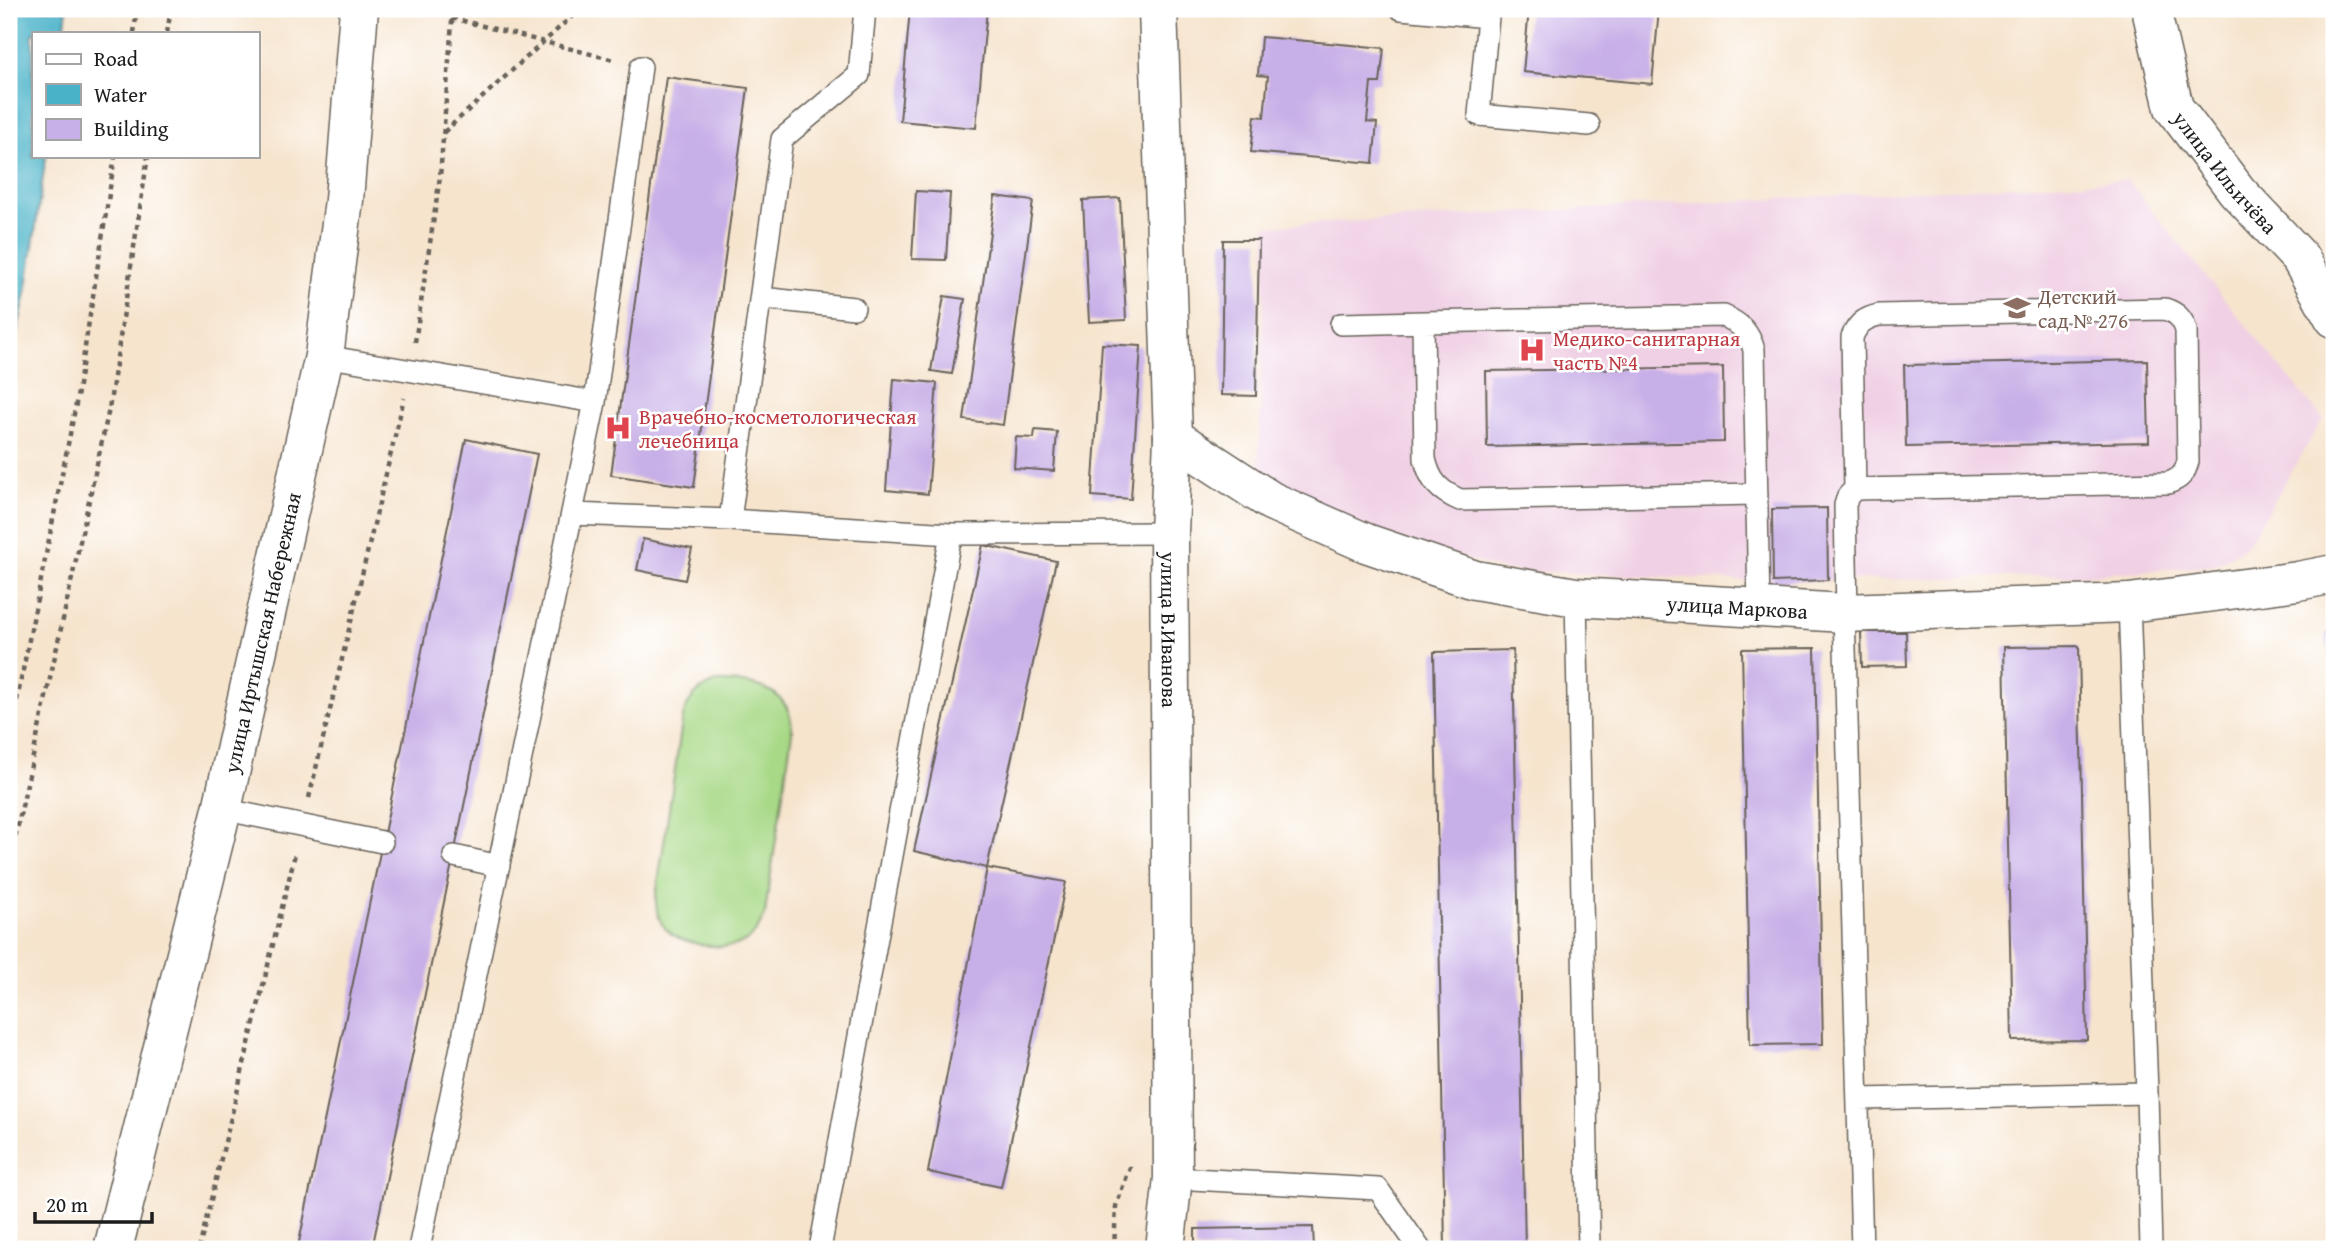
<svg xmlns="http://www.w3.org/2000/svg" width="2343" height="1258" font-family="'Gentium Book Plus',serif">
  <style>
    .built { fill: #f0d0e4 }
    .grass { fill: #a8d987; stroke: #627a52; stroke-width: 2 }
    .water { fill: #4ab2c8; stroke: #336772; stroke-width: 2 }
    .building { fill: #c7afe7 }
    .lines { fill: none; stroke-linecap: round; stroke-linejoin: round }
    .lane-casing { stroke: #68625a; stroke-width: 24 }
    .street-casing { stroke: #68625a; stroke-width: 41 }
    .secondary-casing { stroke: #68625a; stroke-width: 41 }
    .path { stroke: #68625a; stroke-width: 4.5; stroke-dasharray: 5 5; stroke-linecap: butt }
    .lane { stroke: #fff; stroke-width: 21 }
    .street { stroke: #fff; stroke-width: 38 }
    .secondary { stroke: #fff; stroke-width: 38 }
    .labels { text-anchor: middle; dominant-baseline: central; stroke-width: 5; stroke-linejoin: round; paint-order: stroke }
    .street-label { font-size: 21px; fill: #1c1c1c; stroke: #fff }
    .education-label { font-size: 21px; fill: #785e54; stroke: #fff; text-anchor: start }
    .health-label { font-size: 21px; fill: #be3a42; stroke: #fff; text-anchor: start }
  </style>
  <rect width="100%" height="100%" fill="#fff"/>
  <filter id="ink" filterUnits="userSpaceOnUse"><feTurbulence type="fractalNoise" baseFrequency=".0143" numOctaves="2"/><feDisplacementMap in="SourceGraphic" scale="14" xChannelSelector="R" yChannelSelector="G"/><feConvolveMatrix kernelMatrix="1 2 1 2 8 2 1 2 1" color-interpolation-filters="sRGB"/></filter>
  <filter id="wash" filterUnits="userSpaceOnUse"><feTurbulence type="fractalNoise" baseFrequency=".00686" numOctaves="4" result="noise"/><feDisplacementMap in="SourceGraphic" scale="28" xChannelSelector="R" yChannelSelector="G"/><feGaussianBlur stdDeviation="1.57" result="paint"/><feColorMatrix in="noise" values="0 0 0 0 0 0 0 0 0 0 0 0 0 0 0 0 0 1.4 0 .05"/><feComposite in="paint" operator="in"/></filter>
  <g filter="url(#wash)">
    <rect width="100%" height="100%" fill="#f6e4cd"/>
    <path class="built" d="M 2127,180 L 2323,419 L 2253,536 L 2243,548 L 2219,563 L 2206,566 L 2089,575 L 1773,582 L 1503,570 L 1365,529 L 1258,474 L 1266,226 Z"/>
    <path class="grass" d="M 717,682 C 754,681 793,688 792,733 L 765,913 C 754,945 735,950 704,945 C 673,940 655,929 656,896 L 683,716 C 689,698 698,688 717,682 Z"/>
    <path class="water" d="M 9,9 L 67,9 L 64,33 L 33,33 L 33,156 L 46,156 L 26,294 L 9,366 Z"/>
    <g id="blocks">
      <path class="building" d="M 910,9 L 987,9 L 976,128 L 900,121 Z
        M 1529,9 L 1659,9 L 1652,84 L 1523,72 Z
        M 1261,37 L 1384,48 L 1380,83 L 1371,83 L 1367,122 L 1377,123 L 1373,163 L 1251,152 L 1255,116 L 1264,117 L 1268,76 L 1258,75 Z
        M 666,77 L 748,88 L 694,487 L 611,475 Z
        M 916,191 L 950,193 L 946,260 L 912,259 Z
        M 995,196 L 1033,201 L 1003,425 L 964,420 Z
        M 1120,198 L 1126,320 L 1089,322 L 1083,200 Z
        M 1223,240 L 1259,240 L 1256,396 L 1221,395 Z
        M 944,296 L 965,299 L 952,374 L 931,371 Z
        M 1102,344 L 1141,346 L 1131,499 L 1092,496 Z
        M 2147,360 L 2149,442 L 1906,447 L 1904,365 Z
        M 1723,367 L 1724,442 L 1487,447 L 1486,371 Z
        M 894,379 L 937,383 L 928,494 L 886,490 Z
        M 1035,430 L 1057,432 L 1054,471 L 1014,468 L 1016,437 L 1034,438 Z
        M 466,439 L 537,454 L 372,1249 L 312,1249 L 298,1247 Z
        M 1827,508 L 1828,580 L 1773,582 L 1772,509 Z
        M 643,539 L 692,549 L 685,580 L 637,570 Z
        M 983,545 L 1056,561 L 987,868 L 1066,882 L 1001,1187 L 928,1172 L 987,868 L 914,851 Z
        M 1861,632 L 1906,632 L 1907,666 L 1862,667 Z
        M 2334,632 L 2334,668 L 2333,668 L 2325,634 Z
        M 2079,646 L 2087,1040 L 2012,1041 L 2004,647 Z
        M 1815,648 L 1823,1044 L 1750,1045 L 1742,649 Z
        M 1513,650 L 1525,1249 L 1445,1249 L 1434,652 Z
        M 1313,1227 L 1314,1249 L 1195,1249 L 1195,1229 Z"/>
    </g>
  </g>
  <g filter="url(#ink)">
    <use href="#blocks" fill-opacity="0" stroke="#68625a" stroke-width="2"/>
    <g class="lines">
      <g class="lane-casing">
        <path id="lane" d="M 1401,9 L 1488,17 L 1479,115 L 1589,125
          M 761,298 L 854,308
          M 1341,324 L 1423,322
          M 324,356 L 595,402
          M 1757,494 L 1460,500 C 1439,491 1430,481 1425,459 L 1423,322 L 1724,316 C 1741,324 1749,332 1754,350 L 1759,608
          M 572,514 L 730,520 L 951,534 L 1169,533
          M 730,520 L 782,139 L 859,75 L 865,9
          M 1576,597 L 1589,1249
          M 2129,603 L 2147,1093 L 2151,1249
          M 1844,613 L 1862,1249
          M 1847,613 L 1845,505 L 1848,496 L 1855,489 L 1852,337 C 1858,323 1865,318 1879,315 L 2165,309 C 2177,313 2182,318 2186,330 L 2188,461 C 2185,474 2180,479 2168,483 L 1855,489
          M 222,809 L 382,842
          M 454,856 L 499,866
          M 1859,1099 L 2147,1093
          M 1173,1178 L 1378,1189 L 1420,1249
          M 419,1249 L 595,402 L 641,67
          M 820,1249 L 951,534"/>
      </g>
      <g class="street-casing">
        <g id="street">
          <path id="s1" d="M 1158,9 L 1173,437 L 1169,533 L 1173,1178 L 1165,1249"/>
          <path id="s2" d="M 2151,9 L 2174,108 L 2237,191 L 2300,258 L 2334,318"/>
          <path id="s3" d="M 1173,437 L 1271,501 L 1366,543 L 1475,580 L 1576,597 L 1844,613 L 2129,603 L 2298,581 L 2334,574"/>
        </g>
      </g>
      <g class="secondary-casing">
        <g id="secondary">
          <path id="s4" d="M 113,1249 L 222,809 L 324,356 L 344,200 L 359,9"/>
        </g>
      </g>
      <path class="path" d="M 452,18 L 614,60
        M 134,33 L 137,9
        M 167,33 L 171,9
        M 444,132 L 580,9
        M 415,342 L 440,177 L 453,9
        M 9,740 L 76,404 L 115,156
        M 309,798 L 404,398
        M 9,866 L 109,409 L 148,156
        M 199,1249 L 295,854
        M 1114,1249 L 1116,1206 L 1132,1162"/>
      <use href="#lane" class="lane"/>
      <use href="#street" class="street"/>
      <use href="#secondary" class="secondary"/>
    </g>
  </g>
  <defs>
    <g id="school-bare" transform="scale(2.1)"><path d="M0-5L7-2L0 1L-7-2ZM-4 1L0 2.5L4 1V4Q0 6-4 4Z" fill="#8d6e63" stroke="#fff" stroke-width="2.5" paint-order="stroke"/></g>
    <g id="hospital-bare" transform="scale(2.1)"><path d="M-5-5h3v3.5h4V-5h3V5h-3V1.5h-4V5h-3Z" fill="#e0444e" stroke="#fff" stroke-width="2.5" paint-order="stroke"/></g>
  </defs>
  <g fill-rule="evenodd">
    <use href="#school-bare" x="2017" y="308"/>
    <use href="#hospital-bare" x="1532" y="350"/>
    <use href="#hospital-bare" x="618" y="428"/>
  </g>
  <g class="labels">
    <g class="street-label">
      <text stroke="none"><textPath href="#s2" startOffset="184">улица Ильичёва</textPath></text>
      <text stroke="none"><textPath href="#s3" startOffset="600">улица Маркова</textPath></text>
      <text stroke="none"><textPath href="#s1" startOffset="621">улица В.Иванова</textPath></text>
      <text stroke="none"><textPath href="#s4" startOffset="634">улица Иртышская Набережная</textPath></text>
    </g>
    <g class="education-label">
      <text x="2038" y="296">Детский<tspan x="2038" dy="24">сад № 276</tspan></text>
    </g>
    <g class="health-label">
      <text x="1553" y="338">Медико-санитарная<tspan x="1553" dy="24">часть №4</tspan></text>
      <text x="639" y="416">Врачебно-косметологическая<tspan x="639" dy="24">лечебница</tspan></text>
    </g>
  </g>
  <rect width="2343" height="1258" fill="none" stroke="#fff" stroke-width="35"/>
  <rect x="32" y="32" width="228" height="126" fill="#ffffff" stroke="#a4a4a4" stroke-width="2"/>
  <rect x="46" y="54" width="35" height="10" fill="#ffffff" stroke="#a4a4a4" stroke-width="2"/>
  <text x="94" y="66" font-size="21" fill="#1c1c1c">Road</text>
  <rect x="46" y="84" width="35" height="21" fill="#4ab2c8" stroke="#a4a4a4" stroke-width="2"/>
  <text x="94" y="102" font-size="21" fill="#1c1c1c">Water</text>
  <rect x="46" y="119" width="35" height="21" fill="#c7afe7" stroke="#a4a4a4" stroke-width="2"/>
  <text x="94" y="136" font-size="21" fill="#1c1c1c">Building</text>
  <path d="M35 1212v10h117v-10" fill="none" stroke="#1c1c1c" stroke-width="3.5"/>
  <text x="46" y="1212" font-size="21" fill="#1c1c1c" stroke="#ffffff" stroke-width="5" paint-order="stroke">20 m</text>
</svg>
